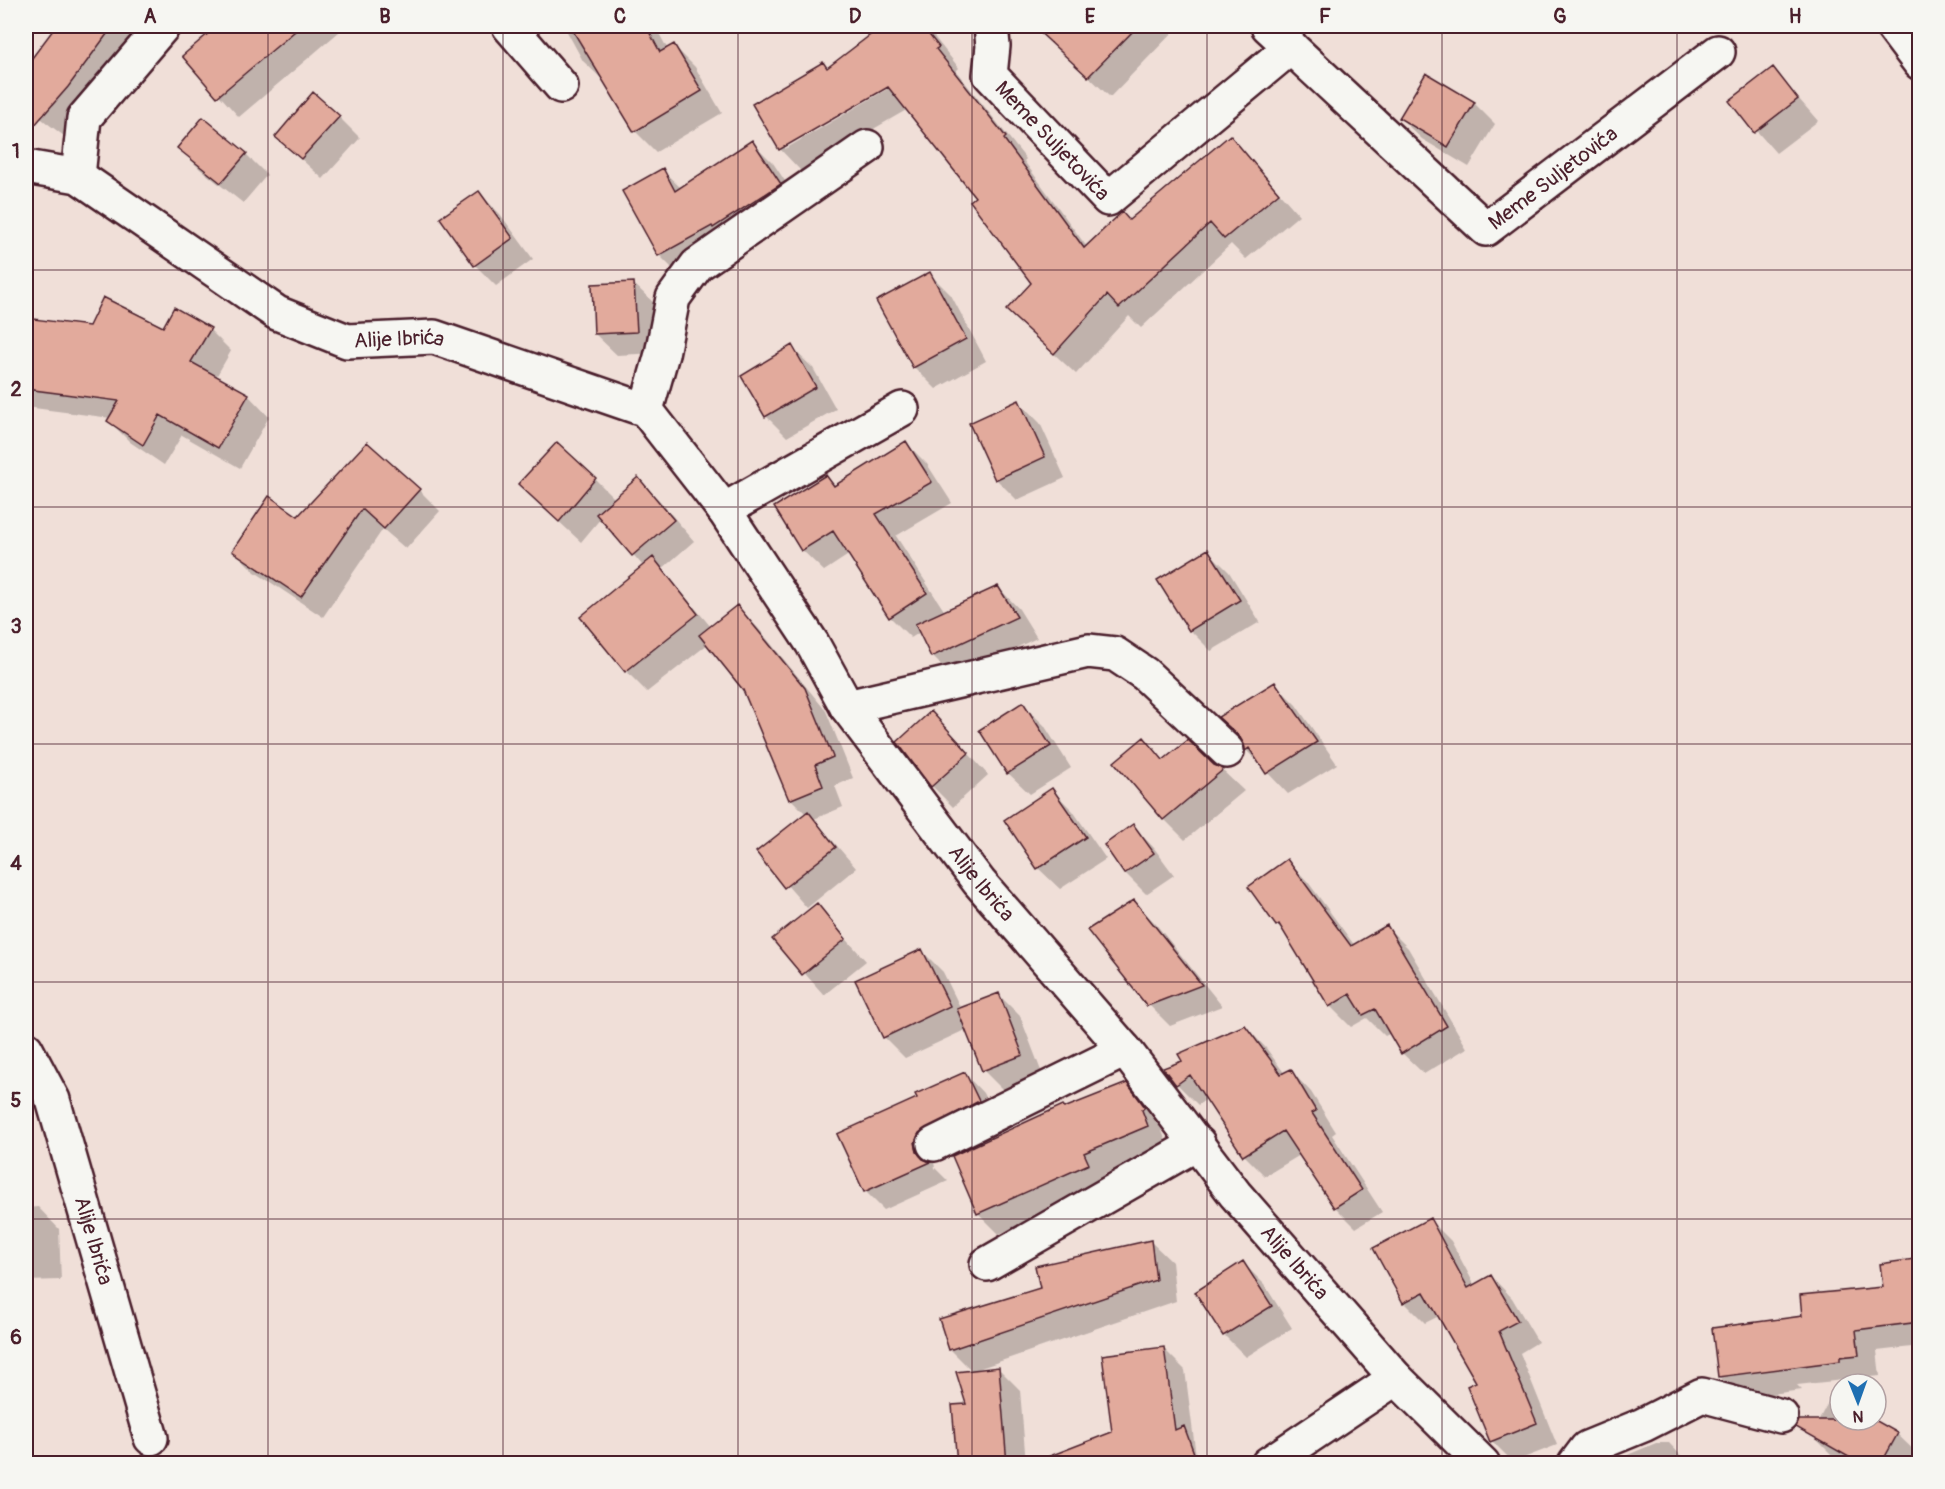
<svg xmlns="http://www.w3.org/2000/svg" width="1945" height="1489" font-family="Pangolin,sans-serif">
  <style>
    .shadow { fill: #0003; fill-rule: evenodd }
    .building { fill: #e2aa9c; stroke: #4a1f2b; stroke-width: 1.5 }
    .lines { fill: none; stroke-linecap: round; stroke-linejoin: round }
    .street-casing { stroke: #4a1f2b; stroke-width: 38 }
    .street { stroke: #f6f6f2; stroke-width: 33 }
    .grid { fill: none; stroke: #4a1f2b; stroke-width: 1.5; stroke-opacity: 0.55 }
    .labels { text-anchor: middle; dominant-baseline: central; stroke-width: 5; stroke-linejoin: round; paint-order: stroke }
    .street-label { font-size: 21px; fill: #4a1f2b; stroke: #f6f6f2 }
    .neatline { fill: none; stroke: #4a1f2b; stroke-width: 2 }
    .grid-label { font-size: 20px; text-anchor: middle; font-weight: bold; fill: #4a1f2b }
  </style>
  <rect width="100%" height="100%" fill="#f0dfd8"/>
  <filter id="ink" filterUnits="userSpaceOnUse"><feTurbulence type="fractalNoise" baseFrequency=".0167" numOctaves="2"/><feDisplacementMap in="SourceGraphic" scale="12" xChannelSelector="R" yChannelSelector="G"/><feConvolveMatrix kernelMatrix="1 2 1 2 8 2 1 2 1" color-interpolation-filters="sRGB"/></filter>
  <g filter="url(#ink)">
    <path class="shadow" d="M 58,26 L 160,26 L 116,71 L 64,136 L 26,107 L 26,68 Z
      M 220,26 L 234,26 L 238,29 L 242,26 L 346,26 L 239,117 L 184,56 Z
      M 564,26 L 655,26 L 668,50 L 674,46 L 695,67 L 722,113 L 656,152 L 635,131 L 605,82 L 583,61 Z
      M 885,26 L 924,26 L 928,29 L 959,68 L 956,71 L 1026,159 L 1024,161 L 1087,247 L 1129,222 L 1230,137 L 1299,215 L 1246,259 L 1231,244 L 1141,328 L 1129,316 L 1076,374 L 1029,331 L 1033,283 L 978,197 L 908,109 L 801,171 L 780,149 L 754,104 L 828,69 ZM 894,82 L 896,84 L 785,149 L 785,145 Z
      M 1042,26 L 1179,26 L 1110,97 L 1039,29 Z
      M 1773,69 L 1818,121 L 1776,153 L 1731,102 Z
      M 1474,103 L 1495,124 L 1469,167 L 1422,139 L 1400,118 Z
      M 339,117 L 360,138 L 323,179 L 277,137 Z
      M 752,142 L 773,163 L 801,205 L 680,276 L 659,255 L 662,170 L 681,188 Z
      M 179,148 L 246,154 L 267,175 L 243,203 L 200,169 Z
      M 479,193 L 500,214 L 533,259 L 496,286 L 475,265 Z
      M 930,274 L 951,295 L 986,361 L 936,389 L 915,368 L 878,302 Z
      M 633,283 L 655,304 L 658,353 L 617,355 L 595,334 Z
      M 26,320 L 89,327 L 210,330 L 231,351 L 216,377 L 248,395 L 269,417 L 240,468 L 182,435 L 164,465 L 130,442 L 109,421 L 111,418 L 26,407 Z
      M 791,347 L 813,368 L 836,409 L 787,437 L 766,416 Z
      M 1019,402 L 1040,423 L 1065,478 L 1017,500 L 996,479 Z
      M 906,443 L 927,464 L 952,503 L 896,536 L 945,612 L 998,587 L 1019,609 L 1037,638 L 953,677 L 932,656 L 920,632 L 911,638 L 890,617 L 850,554 L 824,571 L 802,550 L 826,476 L 836,486 Z
      M 595,479 L 615,499 L 638,479 L 659,500 L 694,541 L 662,569 L 711,627 L 737,607 L 758,628 L 826,711 L 853,778 L 835,786 L 843,807 L 814,819 L 856,868 L 807,908 L 758,852 L 806,814 L 791,799 L 745,689 L 708,644 L 647,692 L 626,671 L 644,567 L 601,518 L 581,542 L 541,505 Z
      M 419,490 L 440,511 L 406,549 L 383,529 L 323,617 L 255,572 L 234,551 L 298,518 Z
      M 1208,551 L 1229,572 L 1260,622 L 1211,651 L 1190,630 Z
      M 1275,684 L 1296,705 L 1337,764 L 1288,794 L 1246,750 L 1242,739 Z
      M 1022,704 L 1044,725 L 1071,768 L 1030,794 L 1008,773 Z
      M 952,735 L 988,775 L 953,807 L 932,786 Z
      M 1143,739 L 1164,760 L 1213,766 L 1223,771 L 1244,791 L 1185,840 L 1164,819 Z
      M 1052,790 L 1073,811 L 1106,859 L 1060,889 L 1038,868 L 1006,820 Z
      M 1133,826 L 1154,848 L 1174,875 L 1146,894 L 1125,873 L 1106,845 Z
      M 1287,860 L 1308,882 L 1355,946 L 1387,927 L 1408,948 L 1467,1048 L 1424,1074 L 1402,1053 L 1391,1033 L 1385,1036 L 1367,1018 L 1351,1027 L 1330,1006 L 1288,935 L 1277,925 Z
      M 1134,902 L 1155,923 L 1222,1006 L 1170,1026 L 1149,1005 Z
      M 816,905 L 866,961 L 824,995 L 774,939 Z
      M 922,951 L 943,972 L 961,1009 L 999,995 L 1020,1016 L 1043,1076 L 1004,1091 L 983,1070 L 967,1029 L 905,1058 L 884,1037 Z
      M 1245,1026 L 1266,1048 L 1285,1074 L 1290,1070 L 1311,1092 L 1336,1132 L 1332,1135 L 1382,1212 L 1356,1228 L 1335,1207 L 1300,1155 L 1265,1176 L 1244,1155 L 1208,1098 L 1198,1105 L 1177,1084 L 1184,1061 Z
      M 965,1074 L 983,1093 L 996,1120 L 937,1152 L 934,1162 L 935,1168 L 948,1181 L 884,1210 L 865,1191 L 919,1099 Z
      M 1126,1085 L 1165,1129 L 1162,1131 L 1168,1147 L 1104,1174 L 1109,1186 L 999,1234 L 978,1213 L 1065,1110 Z
      M 38,1207 L 59,1229 L 61,1280 L 26,1281 L 26,1208 Z
      M 1430,1220 L 1451,1241 L 1475,1286 L 1491,1276 L 1512,1298 L 1538,1342 L 1520,1353 L 1557,1445 L 1513,1462 L 1492,1441 L 1478,1383 L 1439,1316 L 1425,1323 L 1404,1302 Z
      M 1150,1241 L 1172,1262 L 1176,1301 L 972,1371 L 950,1349 L 1042,1289 Z
      M 1913,1261 L 1920,1267 L 1920,1346 L 1877,1351 L 1880,1376 L 1797,1385 L 1802,1390 L 1741,1398 L 1719,1377 L 1804,1317 L 1884,1288 Z
      M 1243,1263 L 1264,1284 L 1292,1328 L 1246,1357 L 1224,1335 L 1197,1292 Z
      M 1164,1349 L 1185,1370 L 1197,1464 L 1104,1356 Z
      M 999,1369 L 1020,1390 L 1026,1464 L 958,1464 Z
      M 1831,1397 L 1840,1402 L 1840,1420 L 1872,1420 L 1897,1434 L 1919,1455 L 1914,1464 L 1847,1464 L 1832,1455 L 1811,1434 Z
      M 1656,1443 L 1669,1443 L 1689,1464 L 1620,1464 L 1618,1459 Z"/>
    <path class="building" d="M 56,26 L 113,26 L 68,87 L 26,135 L 26,66 Z
      M 217,26 L 301,26 L 217,97 L 182,56 Z
      M 570,26 L 646,26 L 660,52 L 674,44 L 702,91 L 634,132 Z
      M 882,26 L 922,26 L 939,47 L 936,49 L 1006,137 L 1004,139 L 1084,248 L 1122,212 L 1129,220 L 1230,135 L 1279,193 L 1224,239 L 1210,223 L 1119,308 L 1107,295 L 1054,354 L 1006,310 L 1031,283 L 970,201 L 975,197 L 888,87 L 779,150 L 752,104 L 823,62 L 827,68 Z
      M 1033,26 L 1138,26 L 1088,77 Z
      M 1773,67 L 1798,99 L 1754,133 L 1729,101 Z
      M 1426,73 L 1475,102 L 1448,147 L 1399,118 Z
      M 313,92 L 340,116 L 301,159 L 275,137 Z
      M 203,117 L 247,153 L 221,183 L 177,148 Z
      M 752,140 L 781,184 L 713,228 L 712,226 L 658,256 L 622,191 L 663,168 L 675,191 Z
      M 479,191 L 513,238 L 474,266 L 440,218 Z
      M 930,272 L 966,339 L 913,368 L 876,301 Z
      M 634,282 L 637,332 L 594,334 L 592,284 Z
      M 103,297 L 163,327 L 174,307 L 211,328 L 191,362 L 249,394 L 218,448 L 160,415 L 143,445 L 107,421 L 119,401 L 26,389 L 26,318 L 89,326 Z
      M 792,345 L 816,387 L 765,417 L 741,376 Z
      M 1019,400 L 1045,457 L 995,480 L 969,423 Z
      M 906,441 L 932,482 L 876,514 L 927,593 L 889,618 L 833,531 L 801,551 L 774,507 L 826,475 L 834,486 Z
      M 367,442 L 420,489 L 384,529 L 362,509 L 301,597 L 232,551 L 269,496 L 298,516 Z
      M 557,442 L 596,478 L 559,522 L 518,484 Z
      M 638,477 L 674,520 L 632,556 L 596,514 Z
      M 1208,549 L 1240,600 L 1189,631 L 1157,580 Z
      M 653,557 L 698,614 L 625,672 L 580,617 Z
      M 998,586 L 1017,617 L 931,657 L 915,624 Z
      M 737,605 L 805,688 L 833,757 L 815,765 L 823,786 L 789,800 L 743,690 L 699,635 Z
      M 1275,682 L 1317,742 L 1266,774 L 1249,748 L 1245,751 L 1240,737 L 1218,717 Z
      M 1023,702 L 1051,746 L 1007,774 L 979,730 Z
      M 931,711 L 969,753 L 931,787 L 897,742 Z
      M 1144,737 L 1163,760 L 1188,740 L 1214,765 L 1224,769 L 1163,820 L 1114,762 Z
      M 1052,788 L 1086,837 L 1037,869 L 1004,820 Z
      M 808,811 L 836,847 L 784,888 L 756,852 Z
      M 1133,824 L 1154,853 L 1124,874 L 1104,845 Z
      M 1287,859 L 1351,946 L 1387,925 L 1447,1026 L 1401,1054 L 1375,1009 L 1363,1015 L 1350,994 L 1329,1007 L 1279,924 L 1276,926 L 1248,887 Z
      M 1134,900 L 1202,985 L 1147,1006 L 1087,930 Z
      M 817,903 L 846,939 L 802,975 L 772,939 Z
      M 922,949 L 950,1006 L 883,1038 L 855,980 Z
      M 999,993 L 1023,1055 L 982,1071 L 957,1009 Z
      M 1245,1025 L 1281,1074 L 1291,1069 L 1316,1111 L 1312,1113 L 1362,1190 L 1334,1208 L 1283,1131 L 1243,1156 L 1190,1075 L 1176,1085 L 1163,1068 L 1182,1061 L 1178,1054 Z
      M 965,1072 L 979,1101 L 919,1133 L 915,1142 L 917,1152 L 923,1159 L 931,1162 L 864,1192 L 837,1134 L 917,1098 L 915,1094 Z
      M 1127,1083 L 1145,1107 L 1142,1110 L 1148,1126 L 1084,1153 L 1089,1164 L 977,1214 L 952,1156 L 1063,1105 L 1064,1108 Z
      M 1430,1218 L 1468,1288 L 1491,1275 L 1518,1321 L 1499,1331 L 1537,1423 L 1490,1442 L 1467,1386 L 1476,1382 L 1424,1292 L 1403,1303 L 1373,1248 Z
      M 1151,1240 L 1156,1280 L 949,1350 L 939,1319 L 1040,1288 L 1035,1266 Z
      M 1914,1259 L 1915,1275 L 1920,1274 L 1920,1322 L 1856,1330 L 1859,1355 L 1840,1357 L 1840,1361 L 1718,1377 L 1712,1328 L 1802,1316 L 1800,1295 L 1883,1287 L 1880,1264 Z
      M 1243,1261 L 1272,1306 L 1223,1336 L 1195,1292 Z
      M 1164,1347 L 1175,1430 L 1184,1426 L 1198,1464 L 1038,1464 L 1037,1461 L 1112,1432 L 1102,1355 Z
      M 999,1367 L 1007,1464 L 957,1464 L 952,1405 L 966,1404 L 956,1372 Z
      M 1799,1420 L 1875,1420 L 1898,1433 L 1881,1464 L 1861,1464 L 1796,1427 Z"/>
    <g class="lines">
      <g class="street-casing">
        <g id="street">
          <path d="M 509,26 L 561,86"/>
          <path id="s1" d="M 991,26 L 993,46 L 990,75 L 1108,199 L 1291,47"/>
          <path id="s2" d="M 1268,26 L 1486,229 L 1718,52"/>
          <path d="M 1892,26 L 1920,63"/>
          <path id="s3" d="M 26,167 L 78,176 L 277,313 L 347,341 L 434,337 L 646,410 L 724,510 L 812,643 L 847,707 L 979,882 L 1125,1050 L 1235,1194 L 1396,1378 L 1483,1464"/>
          <path d="M 78,176 L 84,118 L 163,26"/>
          <path d="M 646,410 L 662,354 L 673,298 L 697,265 L 867,147"/>
          <path d="M 724,510 L 902,409"/>
          <path d="M 847,707 L 1088,651 L 1115,654 L 1145,674 L 1227,751"/>
          <path id="s4" d="M 26,1049 L 53,1100 L 151,1438"/>
          <path d="M 934,1144 L 1125,1050"/>
          <path d="M 987,1264 L 1198,1143"/>
          <path d="M 1268,1464 L 1396,1378"/>
          <path d="M 1575,1464 L 1587,1448 L 1643,1425 L 1702,1395 L 1781,1416"/>
        </g>
      </g>
      <use href="#street" class="street"/>
    </g>
  </g>
  <path class="grid" d="M 268,26 L 268,1464M 503,26 L 503,1464M 738,26 L 738,1464M 972,26 L 972,1464M 1207,26 L 1207,1464M 1442,26 L 1442,1464M 1677,26 L 1677,1464M 26,270 L 1920,270M 26,507 L 1920,507M 26,744 L 1920,744M 26,982 L 1920,982M 26,1219 L 1920,1219"/>
  <g class="labels">
    <g class="street-label">
      <text stroke="none"><textPath href="#s1" startOffset="140">Meme Suljetovića</textPath></text>
      <text stroke="none"><textPath href="#s2" startOffset="382">Meme Suljetovića</textPath></text>
      <text stroke="none"><textPath href="#s3" startOffset="422">Alije Ibrića</textPath></text>
      <text stroke="none"><textPath href="#s3" startOffset="1262">Alije Ibrića</textPath></text>
      <text stroke="none"><textPath href="#s4" startOffset="204">Alije Ibrića</textPath></text>
      <text stroke="none"><textPath href="#s3" startOffset="1754">Alije Ibrića</textPath></text>
    </g>
  </g>
  <rect width="1945" height="1489" fill="none" stroke="#f6f6f2" stroke-width="66"/>
  <g transform="translate(1858 1402) rotate(179)"><circle r="28" fill="#f6f6f2" stroke="#b1a0a2" stroke-width="1.5"/>
  <path d="M0-4.5L10 22L0 15L-10 22Z" fill="#1f6fb2"/>
  <text y="-9" font-size="16" font-weight="bold" text-anchor="middle" fill="#4a1f2b">N</text>
  </g>
  <rect x="33" y="33" width="1879" height="1423" class="neatline"/>
  <g class="grid-label">
    <text x="150" y="23">A</text>
    <text x="385" y="23">B</text>
    <text x="620" y="23">C</text>
    <text x="855" y="23">D</text>
    <text x="1090" y="23">E</text>
    <text x="1325" y="23">F</text>
    <text x="1560" y="23">G</text>
    <text x="1795" y="23">H</text>
    <text x="16" y="158">1</text>
    <text x="16" y="396">2</text>
    <text x="16" y="633">3</text>
    <text x="16" y="870">4</text>
    <text x="16" y="1107">5</text>
    <text x="16" y="1344">6</text>
  </g>
</svg>
